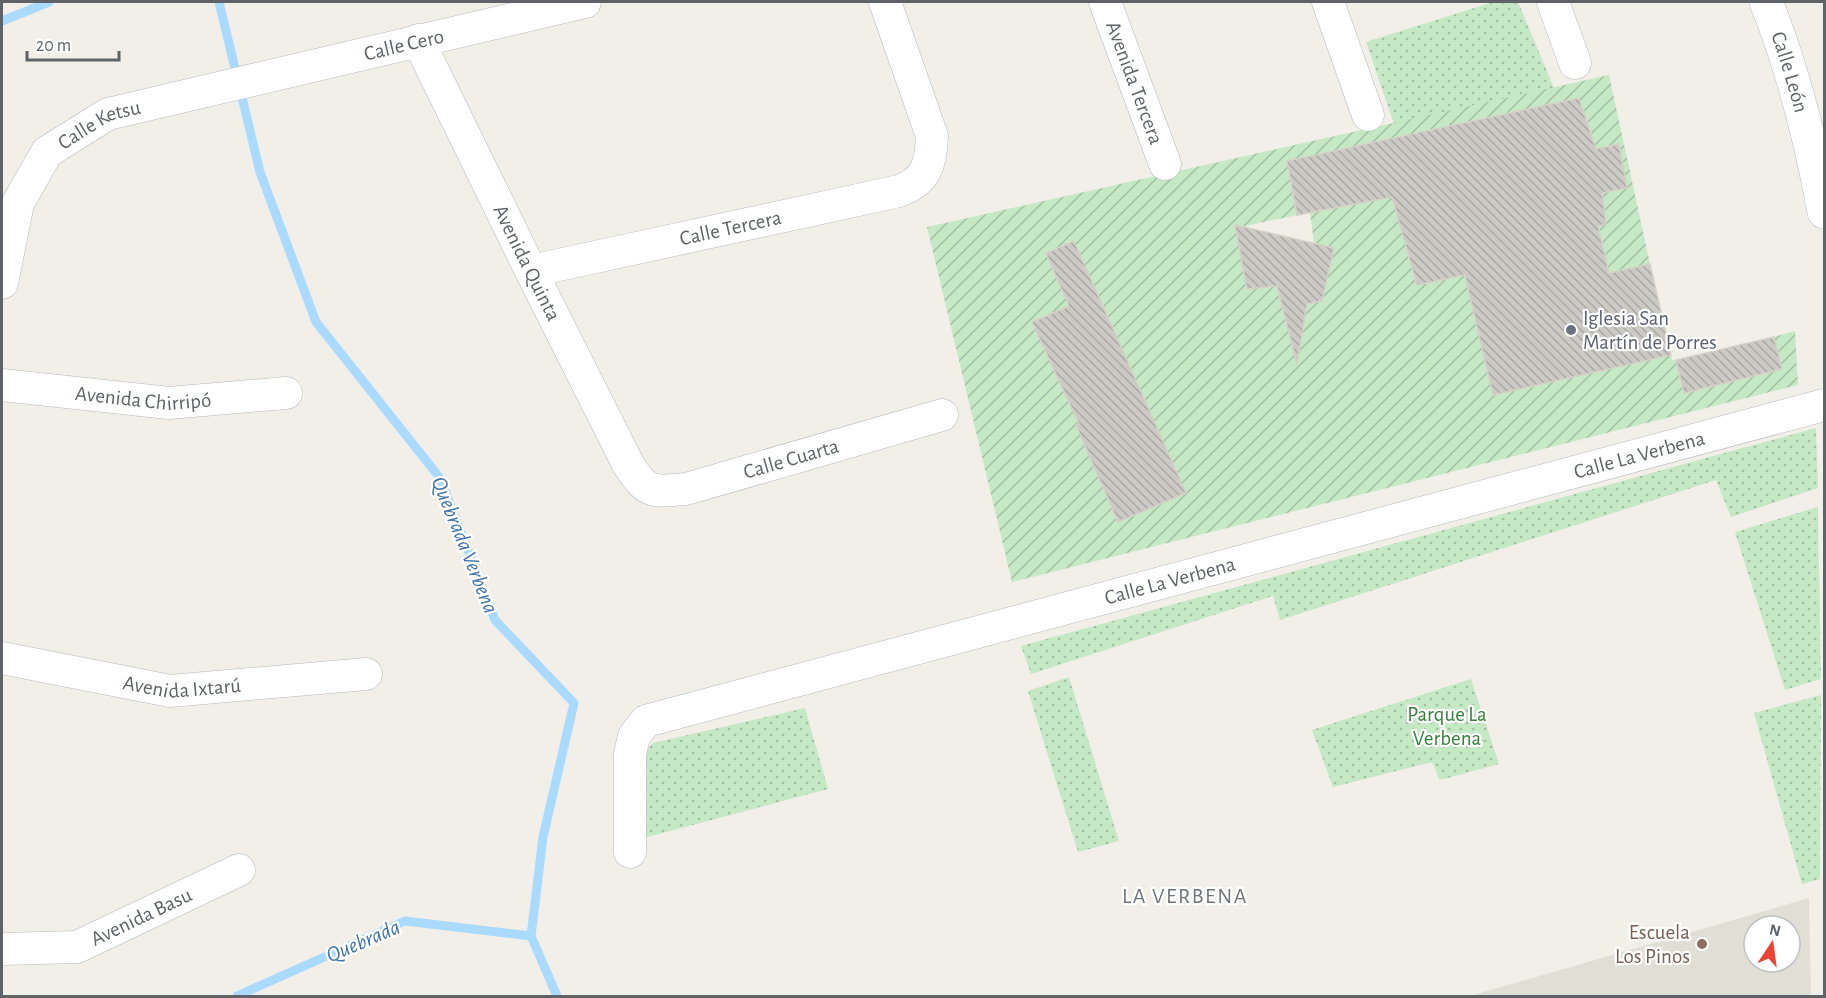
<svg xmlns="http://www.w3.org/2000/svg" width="1826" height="998" font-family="'Alegreya Sans',sans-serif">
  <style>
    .education { fill: #e1ded6; fill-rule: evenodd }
    .grass { fill: url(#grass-dots) }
    .garden { fill: url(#garden-furrows); fill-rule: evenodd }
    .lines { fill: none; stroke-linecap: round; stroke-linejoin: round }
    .stream { stroke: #aadaff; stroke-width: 9 }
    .building { fill: url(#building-back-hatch); stroke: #d6d1c6; stroke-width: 1.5 }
    .street-casing { stroke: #b5b8bc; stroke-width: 33 }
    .secondary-casing { stroke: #b6babf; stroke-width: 34 }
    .street { stroke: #fff; stroke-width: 32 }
    .secondary { stroke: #fff; stroke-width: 33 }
    .worship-dot { fill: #6b7280; stroke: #fff; stroke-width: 2 }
    .education-dot { fill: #8d6e63; stroke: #fff; stroke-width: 2 }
    .labels { text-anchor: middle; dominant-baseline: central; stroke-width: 4.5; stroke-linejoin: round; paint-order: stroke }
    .street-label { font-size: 21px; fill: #5f6368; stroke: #fff }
    .worship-label { font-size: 21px; fill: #5b616d; stroke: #fff; text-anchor: start }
    .park-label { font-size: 21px; fill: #348238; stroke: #fff }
    .education-label { font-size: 21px; fill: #785e54; stroke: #fff; text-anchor: end }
    .water-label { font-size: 22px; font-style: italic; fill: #4174aa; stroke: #fff }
    .neighbourhood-label { font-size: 22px; letter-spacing: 1.5px; fill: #70757a; stroke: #fff }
  </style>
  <defs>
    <pattern id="grass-dots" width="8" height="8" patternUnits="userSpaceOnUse" patternTransform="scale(1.5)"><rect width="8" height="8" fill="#c5e8c5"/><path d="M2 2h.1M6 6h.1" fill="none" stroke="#a3c0a4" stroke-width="1.8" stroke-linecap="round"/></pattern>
    <pattern id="garden-furrows" width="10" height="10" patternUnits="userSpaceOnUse" patternTransform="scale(1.5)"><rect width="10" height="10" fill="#c5e8c5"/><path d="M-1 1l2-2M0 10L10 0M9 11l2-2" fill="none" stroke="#a3c0a4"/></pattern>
    <pattern id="building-back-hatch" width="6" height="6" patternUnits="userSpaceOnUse" patternTransform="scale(1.5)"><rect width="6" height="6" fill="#cccac5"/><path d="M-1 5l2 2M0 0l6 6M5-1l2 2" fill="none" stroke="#a9a8a4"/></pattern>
  </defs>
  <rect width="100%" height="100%" fill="#f1efe8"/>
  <path class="education" d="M 1809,898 L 1811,996 L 1470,996 ZM 1754,926 L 1790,926 L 1790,962 L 1754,962 Z"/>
  <path class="grass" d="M 1493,2 L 1518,2 L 1554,88 L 1394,124 L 1366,42 Z
    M 1816,428 L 1818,488 L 1731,517 L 1716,480 L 1280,620 L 1273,596 L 1031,674 L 1021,646 Z
    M 1818,507 L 1821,679 L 1785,690 L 1735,532 Z
    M 1069,677 L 1119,841 L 1078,852 L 1028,691 Z
    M 1471,679 L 1499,764 L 1440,780 L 1432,762 L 1333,787 L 1312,730 Z
    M 1821,695 L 1820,879 L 1802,884 L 1754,713 Z
    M 805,708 L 828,789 L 640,839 L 644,754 L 653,743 Z"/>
  <path class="garden" d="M 1609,75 L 1650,264 L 1472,304 L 1493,395 L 1671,355 L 1672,360 L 1676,360 L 1684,393 L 1782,369 L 1774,337 L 1795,331 L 1798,385 L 1012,582 L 927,227 ZM 1579,98 L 1596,149 L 1619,144 L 1602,193 L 1606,224 L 1598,226 L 1587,250 L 1417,285 L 1392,197 L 1310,212 L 1314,243 L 1334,248 L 1322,300 L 1307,304 L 1303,330 L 1289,332 L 1277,286 L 1247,289 L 1236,228 L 1297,215 L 1287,161 ZM 1074,241 L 1186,493 L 1118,522 L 1076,425 L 1115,408 L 1046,253 ZM 1054,312 L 1054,313 L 1061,384 L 1032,323 Z"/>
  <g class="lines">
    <path class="stream" d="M 219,2 L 260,172 L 316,322 L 440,478 L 495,620 L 574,703 L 543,837 L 531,936 L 557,996
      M 2,21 L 49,2
      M 237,996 L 405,921 L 531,936"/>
  </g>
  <path class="building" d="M 1579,98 L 1596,149 L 1619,144 L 1627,188 L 1602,193 L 1606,224 L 1598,226 L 1609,273 L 1650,264 L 1671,355 L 1493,395 L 1465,275 L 1417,285 L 1392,197 L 1297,215 L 1287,161 Z
    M 1235,225 L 1334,248 L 1322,301 L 1307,304 L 1297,364 L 1277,286 L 1247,289 Z
    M 1074,241 L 1186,493 L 1118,522 L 1076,425 L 1079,424 L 1032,322 L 1069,306 L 1046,253 Z
    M 1774,337 L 1782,369 L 1684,393 L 1676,360 Z"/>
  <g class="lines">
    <g class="street-casing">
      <g id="street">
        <path id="s1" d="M 1105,2 L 1165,164"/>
        <path d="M 1328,2 L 1368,115"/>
        <path d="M 1553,2 L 1575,63"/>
        <path id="s2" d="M 418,40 L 531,271 L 628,464 C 647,494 652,492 686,489 L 942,415"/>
        <path id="s3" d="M 531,271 L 899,191 C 927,181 931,163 932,136 L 885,2"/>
        <path id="s4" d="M 2,283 L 18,203 L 47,152 L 108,114 L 585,2"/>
        <path id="s5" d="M 2,385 L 169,403 L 286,393"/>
        <path id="s6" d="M 2,658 L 170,691 L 366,674"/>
        <path id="s7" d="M 630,852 L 630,754 L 634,736 L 646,721 L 1824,405"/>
        <path id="s8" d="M 2,949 L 77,947 L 239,870"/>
      </g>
    </g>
    <g class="secondary-casing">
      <g id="secondary">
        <path id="s9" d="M 1766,2 C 1793,69 1811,141 1824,212"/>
      </g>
    </g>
    <use href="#street" class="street"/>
    <use href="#secondary" class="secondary"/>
  </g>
  <circle class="worship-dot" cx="1571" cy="330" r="6"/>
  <circle class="education-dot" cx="1702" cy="944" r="6"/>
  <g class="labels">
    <g class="street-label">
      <text stroke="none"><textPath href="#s4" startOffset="516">Calle Cero</textPath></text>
      <text stroke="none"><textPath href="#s9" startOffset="74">Calle León</textPath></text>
      <text stroke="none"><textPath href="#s1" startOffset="86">Avenida Tercera</textPath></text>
      <text stroke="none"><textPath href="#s4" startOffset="200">Calle Ketsu</textPath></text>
      <text stroke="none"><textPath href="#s3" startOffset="204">Calle Tercera</textPath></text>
      <text stroke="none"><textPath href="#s2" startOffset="248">Avenida Quinta</textPath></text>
      <text stroke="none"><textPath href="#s5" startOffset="142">Avenida Chirripó</textPath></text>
      <text stroke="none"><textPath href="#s7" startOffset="1164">Calle La Verbena</textPath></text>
      <text stroke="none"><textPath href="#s2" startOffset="652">Calle Cuarta</textPath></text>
      <text stroke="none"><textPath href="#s7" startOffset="678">Calle La Verbena</textPath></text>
      <text stroke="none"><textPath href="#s6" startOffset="183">Avenida Ixtarú</textPath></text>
      <text stroke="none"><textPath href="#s8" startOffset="146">Avenida Basu</textPath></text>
    </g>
    <g class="worship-label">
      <text x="1583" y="318">Iglesia San<tspan x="1583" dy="24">Martín de Porres</tspan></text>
    </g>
    <g class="park-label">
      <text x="1447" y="714">Parque La<tspan x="1447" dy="24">Verbena</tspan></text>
    </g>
    <g class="education-label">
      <text x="1690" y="932">Escuela<tspan x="1690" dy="24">Los Pinos</tspan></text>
    </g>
    <g class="water-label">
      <text transform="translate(465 545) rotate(68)">Quebrada Verbena</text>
      <text transform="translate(363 941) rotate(-23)">Quebrada</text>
    </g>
    <g class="neighbourhood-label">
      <text x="1185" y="896">LA VERBENA</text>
    </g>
  </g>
  <rect width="1826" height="998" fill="none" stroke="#5f6368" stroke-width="6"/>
  <g transform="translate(1772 944) rotate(13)"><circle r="28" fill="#ffffff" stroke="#bfc1c3" stroke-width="1.5"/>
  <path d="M0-4.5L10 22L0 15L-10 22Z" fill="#ea4335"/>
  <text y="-9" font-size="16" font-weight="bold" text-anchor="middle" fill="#5f6368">N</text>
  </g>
  <path d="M27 51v9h92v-9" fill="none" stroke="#5f6368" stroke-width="3"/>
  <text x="36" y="51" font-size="18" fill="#5f6368" stroke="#ffffff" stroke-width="4.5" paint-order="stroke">20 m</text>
</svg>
